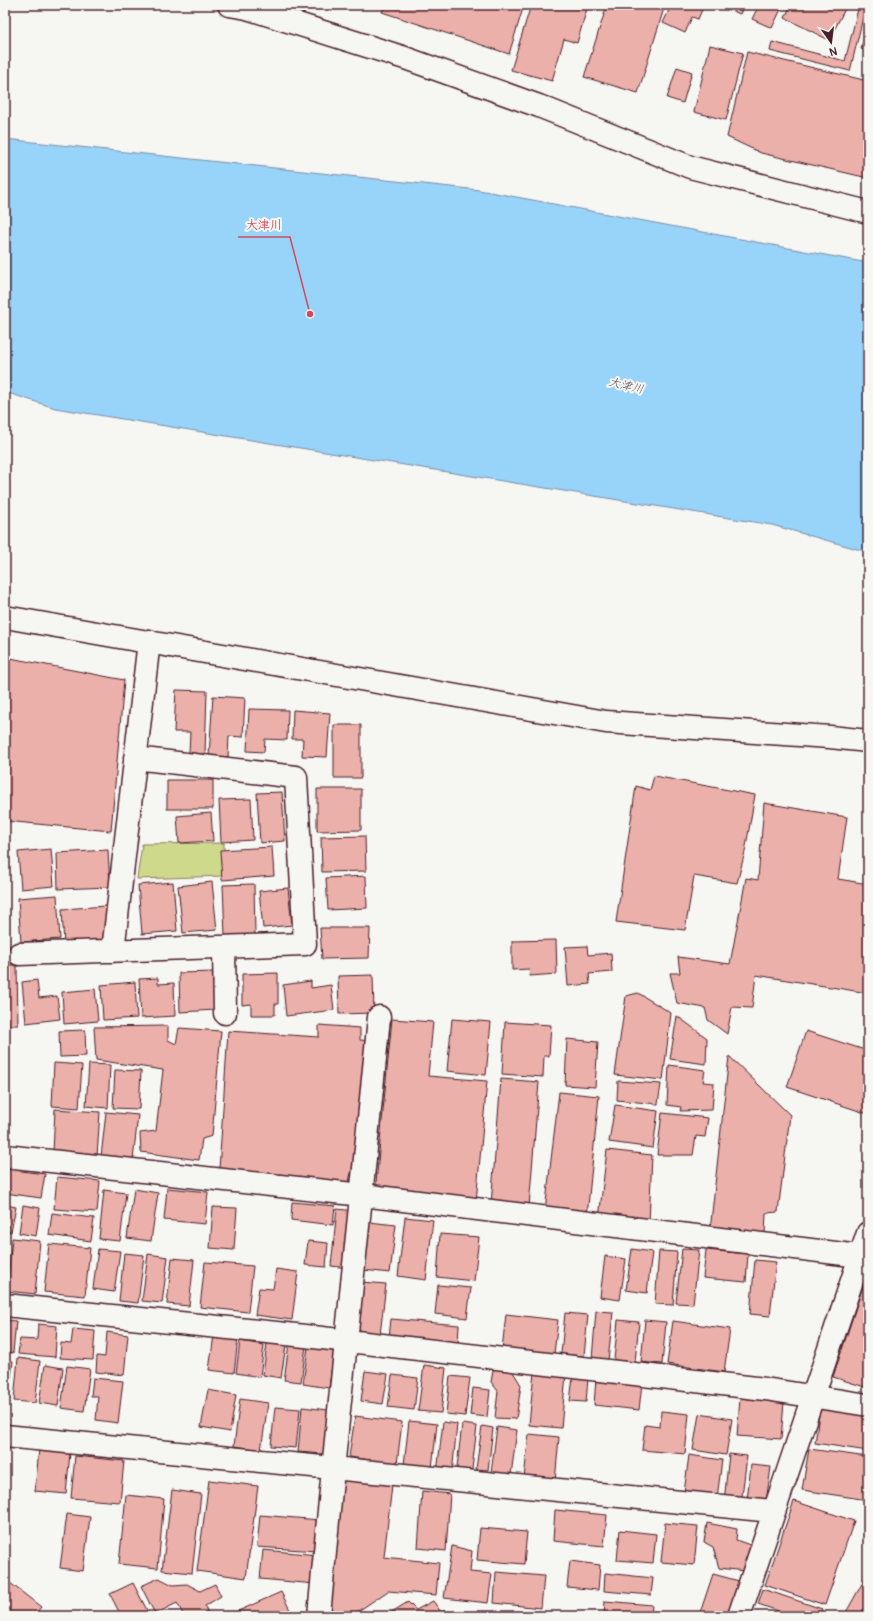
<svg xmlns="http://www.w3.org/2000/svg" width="873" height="1621" font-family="Pangolin,'Klee One',sans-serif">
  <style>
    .green { fill: #ced98c; stroke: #8c7c5c }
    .water { fill: #98d4f9; stroke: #798ca7 }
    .building { fill: #ebb0a9; stroke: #4a1f2b }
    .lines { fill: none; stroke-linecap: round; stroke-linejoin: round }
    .minor-casing { stroke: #4a1f2b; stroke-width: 25 }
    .tertiary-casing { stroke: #4a1f2b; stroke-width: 25 }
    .minor { stroke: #f6f6f2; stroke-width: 22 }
    .tertiary { stroke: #f6f6f2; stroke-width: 22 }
    .labels { text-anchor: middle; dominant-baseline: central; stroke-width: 4; stroke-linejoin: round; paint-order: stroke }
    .water-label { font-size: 12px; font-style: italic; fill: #5e4c5e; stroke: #f6f6f2 }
    .leader { fill: none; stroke: #d1495b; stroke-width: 1.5 }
    .callout-dot { fill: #d1495b; stroke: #f6f6f2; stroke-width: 1.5 }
    .callout-label { font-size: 12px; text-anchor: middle; font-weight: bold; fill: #d1495b; stroke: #f6f6f2; stroke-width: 4; stroke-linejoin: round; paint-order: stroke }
  </style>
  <rect width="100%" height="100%" fill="#f6f6f2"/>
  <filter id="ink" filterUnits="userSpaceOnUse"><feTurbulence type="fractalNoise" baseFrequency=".025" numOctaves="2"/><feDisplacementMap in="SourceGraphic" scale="8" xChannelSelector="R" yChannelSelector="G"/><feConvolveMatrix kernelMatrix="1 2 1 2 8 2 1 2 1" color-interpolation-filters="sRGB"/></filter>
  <g filter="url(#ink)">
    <path class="green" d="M 224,843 L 224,876 L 137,879 L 142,844 Z"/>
    <path class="water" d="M 5,139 L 479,190 L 868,263 L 868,552 L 772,525 L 55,408 L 5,392 Z"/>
    <path class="building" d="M 385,5 L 524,5 L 509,54 L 382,12 Z
      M 531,5 L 588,5 L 577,43 L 564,39 L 552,81 L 511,70 Z
      M 607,5 L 665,5 L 638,93 L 584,77 Z
      M 668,5 L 704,5 L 698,19 L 692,17 L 685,33 L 663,23 L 670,8 Z
      M 719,5 L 744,5 L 740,14 Z
      M 759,5 L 783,5 L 772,28 L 752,19 Z
      M 791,5 L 847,5 L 829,40 L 785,18 Z
      M 859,5 L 866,5 L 850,71 L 770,51 L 772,42 L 845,61 Z
      M 868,18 L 868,50 L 861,49 Z
      M 710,45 L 743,53 L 726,120 L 694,112 Z
      M 747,52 L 868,81 L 868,178 L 761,153 L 727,137 Z
      M 677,67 L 692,72 L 683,103 L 667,98 Z
      M 5,657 L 124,680 L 111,831 L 5,821 Z
      M 176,690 L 207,691 L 205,754 L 189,753 L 190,732 L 174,732 Z
      M 213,696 L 245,698 L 243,737 L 229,736 L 228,757 L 209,756 Z
      M 249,709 L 288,710 L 287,740 L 265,739 L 264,752 L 247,751 Z
      M 293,710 L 330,713 L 327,757 L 302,756 L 303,739 L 292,739 Z
      M 334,725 L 361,725 L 361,778 L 334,778 Z
      M 654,776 L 755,795 L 745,852 L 737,883 L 694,876 L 685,930 L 616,922 L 636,786 L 650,790 Z
      M 167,780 L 213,780 L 213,809 L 167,809 Z
      M 317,789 L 361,789 L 361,830 L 317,831 Z
      M 282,792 L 285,841 L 260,843 L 257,793 Z
      M 251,799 L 253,840 L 221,842 L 219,800 Z
      M 764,803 L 847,817 L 838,879 L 868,884 L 868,993 L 756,975 L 752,1008 L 732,1007 L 727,1034 L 708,1020 L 705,1008 L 677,1003 L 670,973 L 680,973 L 678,957 L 730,964 L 746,878 L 758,880 Z
      M 211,813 L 213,841 L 179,843 L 177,816 Z
      M 365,836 L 366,871 L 322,872 L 321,837 Z
      M 272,847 L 274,876 L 222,880 L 220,850 Z
      M 51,849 L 54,886 L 21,889 L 18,852 Z
      M 108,850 L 110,887 L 58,889 L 57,853 Z
      M 366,876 L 367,908 L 328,910 L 326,878 Z
      M 173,882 L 177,931 L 142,934 L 138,885 Z
      M 212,882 L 217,930 L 183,933 L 178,886 Z
      M 254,884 L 255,935 L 225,936 L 223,885 Z
      M 288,888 L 292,925 L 263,928 L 259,891 Z
      M 57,895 L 60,939 L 21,942 L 18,898 Z
      M 107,906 L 109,941 L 64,945 L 62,909 Z
      M 320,928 L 370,928 L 369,958 L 322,959 Z
      M 556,940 L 557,974 L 530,976 L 529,969 L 512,970 L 512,941 Z
      M 587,946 L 588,955 L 611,953 L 612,972 L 589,974 L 590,984 L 568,986 L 565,947 Z
      M 5,965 L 17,965 L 18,1025 L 5,1025 Z
      M 215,972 L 216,1010 L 180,1012 L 179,973 Z
      M 278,973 L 278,1004 L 275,1004 L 275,1015 L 251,1015 L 251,1004 L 242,1005 L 242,974 Z
      M 373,975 L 374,1013 L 339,1014 L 338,976 Z
      M 158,978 L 158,984 L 174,983 L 175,1016 L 141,1018 L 139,979 Z
      M 37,980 L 39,998 L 57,996 L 60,1019 L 26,1023 L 22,982 Z
      M 311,981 L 311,988 L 331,985 L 334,1010 L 286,1016 L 283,985 Z
      M 135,982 L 137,1018 L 103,1020 L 101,985 Z
      M 95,989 L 98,1021 L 64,1024 L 62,992 Z
      M 638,993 L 671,1013 L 663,1080 L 615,1075 L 626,996 Z
      M 677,1016 L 707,1038 L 706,1064 L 670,1059 Z
      M 392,1019 L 433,1022 L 428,1076 L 487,1081 L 476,1202 L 375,1193 Z
      M 452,1019 L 491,1022 L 486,1075 L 447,1071 Z
      M 505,1022 L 551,1025 L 549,1056 L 544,1056 L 543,1077 L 502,1074 Z
      M 319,1025 L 360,1028 L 360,1040 L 371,1041 L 359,1173 L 351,1173 L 348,1186 L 219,1170 L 228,1031 L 319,1037 Z
      M 168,1026 L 168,1040 L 176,1044 L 179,1028 L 221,1031 L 212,1136 L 202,1139 L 199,1160 L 141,1152 L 140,1133 L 156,1131 L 163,1070 L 96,1060 L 94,1027 Z
      M 85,1030 L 86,1056 L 60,1057 L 59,1031 Z
      M 806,1031 L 868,1051 L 868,1114 L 787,1087 Z
      M 567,1039 L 598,1042 L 595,1087 L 565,1085 Z
      M 729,1056 L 790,1115 L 778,1212 L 766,1213 L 765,1235 L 710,1231 Z
      M 54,1063 L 82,1065 L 79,1108 L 52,1106 Z
      M 89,1064 L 110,1065 L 108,1108 L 86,1106 Z
      M 669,1065 L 705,1070 L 703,1082 L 714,1083 L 712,1110 L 680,1111 L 681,1107 L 667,1105 Z
      M 115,1070 L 141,1071 L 139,1109 L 113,1108 Z
      M 501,1079 L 539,1082 L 529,1207 L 491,1205 Z
      M 618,1081 L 661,1084 L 658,1104 L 617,1100 Z
      M 559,1092 L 599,1096 L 587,1216 L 545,1211 Z
      M 615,1105 L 658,1111 L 653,1148 L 609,1142 Z
      M 55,1109 L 100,1112 L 97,1156 L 53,1153 Z
      M 106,1112 L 138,1115 L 133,1160 L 101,1157 Z
      M 662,1113 L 708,1118 L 705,1137 L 696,1136 L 693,1155 L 657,1155 Z
      M 607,1150 L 652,1155 L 649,1223 L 599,1218 Z
      M 5,1169 L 45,1174 L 41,1198 L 5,1193 Z
      M 57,1177 L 100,1181 L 97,1212 L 54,1209 Z
      M 167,1188 L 208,1192 L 205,1224 L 164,1220 Z
      M 134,1189 L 158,1193 L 151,1241 L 127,1238 Z
      M 104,1190 L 126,1193 L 120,1241 L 99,1239 Z
      M 292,1202 L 335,1206 L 333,1225 L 291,1220 Z
      M 5,1205 L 16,1207 L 11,1232 L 5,1231 Z
      M 23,1205 L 40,1208 L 36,1236 L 19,1233 Z
      M 213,1207 L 237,1208 L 234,1250 L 210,1248 Z
      M 337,1209 L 355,1211 L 349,1268 L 331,1266 Z
      M 52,1213 L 94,1218 L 91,1241 L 49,1235 Z
      M 405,1217 L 433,1220 L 426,1280 L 398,1276 Z
      M 369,1222 L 396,1225 L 390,1273 L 363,1270 Z
      M 440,1234 L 479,1237 L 474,1281 L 437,1277 Z
      M 12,1238 L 40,1241 L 35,1294 L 7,1291 Z
      M 308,1241 L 328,1243 L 326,1267 L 305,1265 Z
      M 49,1244 L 90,1248 L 85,1296 L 44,1292 Z
      M 98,1249 L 120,1251 L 114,1292 L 93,1289 Z
      M 632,1249 L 652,1252 L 647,1293 L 626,1290 Z
      M 682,1249 L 699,1250 L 693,1304 L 676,1303 Z
      M 706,1250 L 748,1254 L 746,1282 L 703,1278 Z
      M 659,1251 L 677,1252 L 673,1305 L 655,1304 Z
      M 124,1253 L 144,1255 L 138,1303 L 119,1301 Z
      M 148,1254 L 168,1257 L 162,1303 L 142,1301 Z
      M 605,1256 L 626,1259 L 620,1300 L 600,1297 Z
      M 172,1258 L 194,1260 L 189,1306 L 167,1304 Z
      M 755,1260 L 776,1262 L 770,1316 L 750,1314 Z
      M 205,1262 L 253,1266 L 248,1312 L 200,1307 Z
      M 276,1269 L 298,1272 L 292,1320 L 255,1315 L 259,1288 L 273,1289 Z
      M 868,1271 L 868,1388 L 833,1377 Z
      M 361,1282 L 386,1284 L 380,1335 L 356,1333 Z
      M 438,1285 L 471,1288 L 467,1318 L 435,1314 Z
      M 596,1311 L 613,1312 L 608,1361 L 592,1359 Z
      M 565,1313 L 588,1315 L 584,1356 L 561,1354 Z
      M 506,1314 L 558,1320 L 554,1354 L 502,1349 Z
      M 391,1319 L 459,1325 L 458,1344 L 389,1338 Z
      M 5,1320 L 16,1321 L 13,1353 L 5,1352 Z
      M 618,1320 L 639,1322 L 635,1362 L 614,1360 Z
      M 645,1320 L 666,1322 L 662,1364 L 641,1362 Z
      M 673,1321 L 730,1329 L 724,1372 L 667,1364 Z
      M 38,1324 L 57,1326 L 55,1357 L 18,1354 L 20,1339 L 37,1340 Z
      M 73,1329 L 95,1331 L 93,1360 L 60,1358 L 61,1343 L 71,1344 Z
      M 107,1332 L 128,1335 L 124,1375 L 96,1372 L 97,1356 L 105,1357 Z
      M 214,1335 L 238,1338 L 234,1373 L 209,1370 Z
      M 240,1341 L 264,1345 L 260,1377 L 236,1373 Z
      M 267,1343 L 286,1345 L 281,1378 L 263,1375 Z
      M 289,1344 L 306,1346 L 301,1382 L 284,1380 Z
      M 308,1347 L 334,1351 L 329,1388 L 303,1384 Z
      M 18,1358 L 40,1361 L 35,1403 L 14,1401 Z
      M 5,1360 L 13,1361 L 8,1400 L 5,1400 Z
      M 45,1365 L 63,1368 L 58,1406 L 39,1403 Z
      M 424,1365 L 446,1368 L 441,1413 L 418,1411 Z
      M 494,1365 L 510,1367 L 521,1385 L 516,1419 L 495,1418 L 498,1391 L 491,1382 Z
      M 67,1366 L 90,1369 L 84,1411 L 61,1408 Z
      M 365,1371 L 388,1374 L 383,1404 L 361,1401 Z
      M 534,1372 L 566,1374 L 561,1428 L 529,1425 Z
      M 392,1375 L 418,1378 L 414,1410 L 388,1407 Z
      M 450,1376 L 470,1378 L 465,1416 L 446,1414 Z
      M 573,1377 L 588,1378 L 586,1402 L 570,1401 Z
      M 93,1378 L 123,1381 L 118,1423 L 96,1420 L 98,1396 L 91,1396 Z
      M 596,1379 L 642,1383 L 639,1410 L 594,1405 Z
      M 473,1388 L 490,1390 L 487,1417 L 470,1415 Z
      M 208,1390 L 236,1395 L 230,1432 L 201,1427 Z
      M 740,1398 L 784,1402 L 781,1439 L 737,1436 Z
      M 240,1399 L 268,1403 L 261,1450 L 234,1446 Z
      M 821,1400 L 868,1407 L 868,1451 L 815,1443 Z
      M 275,1407 L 300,1409 L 296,1448 L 271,1446 Z
      M 302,1407 L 328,1410 L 324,1454 L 298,1452 Z
      M 661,1411 L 689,1414 L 685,1454 L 642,1450 L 645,1425 L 660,1427 Z
      M 699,1414 L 732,1419 L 726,1455 L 693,1450 Z
      M 355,1416 L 402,1422 L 397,1464 L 349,1457 Z
      M 409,1421 L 437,1424 L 432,1468 L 404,1465 Z
      M 443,1422 L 457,1424 L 452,1474 L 437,1473 Z
      M 462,1424 L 477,1426 L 471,1478 L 456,1476 Z
      M 482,1426 L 493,1428 L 488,1470 L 476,1469 Z
      M 497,1427 L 517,1430 L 511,1475 L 491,1473 Z
      M 529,1434 L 559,1437 L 555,1482 L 524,1478 Z
      M 39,1449 L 70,1453 L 66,1494 L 35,1491 Z
      M 809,1449 L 868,1457 L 868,1500 L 802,1490 Z
      M 729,1454 L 747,1456 L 741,1504 L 724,1502 Z
      M 689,1455 L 722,1460 L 717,1498 L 684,1493 Z
      M 75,1456 L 124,1461 L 120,1502 L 71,1498 Z
      M 751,1465 L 771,1467 L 766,1502 L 747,1500 Z
      M 338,1479 L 392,1485 L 384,1557 L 439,1563 L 436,1595 L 388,1591 L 351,1616 L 328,1616 Z
      M 209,1480 L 258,1486 L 246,1578 L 197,1571 Z
      M 172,1490 L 201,1494 L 192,1573 L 162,1570 Z
      M 422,1491 L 450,1494 L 446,1551 L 418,1548 Z
      M 126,1495 L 164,1499 L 158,1568 L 119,1564 Z
      M 794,1501 L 854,1521 L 825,1605 L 765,1585 Z
      M 555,1510 L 607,1515 L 604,1546 L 553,1541 Z
      M 67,1514 L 90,1517 L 83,1571 L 60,1568 Z
      M 260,1515 L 320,1520 L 317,1551 L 257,1547 Z
      M 665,1523 L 698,1526 L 694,1565 L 661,1562 Z
      M 707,1523 L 737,1529 L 736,1540 L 750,1545 L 745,1571 L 719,1568 L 713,1547 L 704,1542 Z
      M 480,1528 L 527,1532 L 524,1564 L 477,1560 Z
      M 620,1530 L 656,1534 L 653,1563 L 617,1560 Z
      M 452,1546 L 472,1551 L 470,1572 L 492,1574 L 488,1603 L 444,1598 Z
      M 263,1550 L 318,1555 L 315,1584 L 260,1579 Z
      M 570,1561 L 600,1565 L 598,1590 L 567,1587 Z
      M 496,1572 L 544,1576 L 541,1608 L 494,1603 Z
      M 605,1573 L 653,1578 L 651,1595 L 604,1591 Z
      M 868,1573 L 868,1616 L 844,1616 Z
      M 713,1574 L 739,1581 L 728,1616 L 699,1616 Z
      M 159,1578 L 173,1585 L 187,1584 L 200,1591 L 215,1584 L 221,1596 L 205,1606 L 209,1616 L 184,1616 L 177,1603 L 155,1614 L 141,1586 Z
      M 5,1579 L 41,1607 L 34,1616 L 5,1616 Z
      M 133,1583 L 150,1616 L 121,1616 L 110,1594 Z
      M 763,1589 L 822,1609 L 820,1616 L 793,1616 L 758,1604 Z
      M 281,1592 L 293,1616 L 227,1616 Z
      M 433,1601 L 441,1612 L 445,1611 L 448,1616 L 385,1616 L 408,1602 L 416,1610 Z
      M 605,1601 L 652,1605 L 651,1616 L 604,1616 Z"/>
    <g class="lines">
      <g class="minor-casing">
        <path id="minor" d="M 229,5 L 247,8 L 405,58 L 539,106 L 690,167 L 868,212
          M 224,947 L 225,1013
          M 113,951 L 149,641
          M 19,954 L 305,944 L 296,777 L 135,758
          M 5,1156 L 362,1195 L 860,1256
          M 5,1305 L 296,1335 L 765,1389 L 868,1405
          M 5,1436 L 773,1511
          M 319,1616 C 337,1416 360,1217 379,1017
          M 739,1616 L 868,1233"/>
      </g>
      <g class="tertiary-casing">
        <path id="tertiary" d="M 5,617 L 606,722 L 830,737 L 868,741"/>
      </g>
      <use href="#minor" class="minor"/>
      <use href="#tertiary" class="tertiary"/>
    </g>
  </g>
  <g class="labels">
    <g class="water-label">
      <text transform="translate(626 386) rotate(13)">大津川</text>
    </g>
  </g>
  <path class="leader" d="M310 314L290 237H238"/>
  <circle class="callout-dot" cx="310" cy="314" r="4"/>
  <g class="callout-label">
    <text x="264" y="229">大津川</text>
  </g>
  <rect width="873" height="1621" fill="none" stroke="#f6f6f2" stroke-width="20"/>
  <rect x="10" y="10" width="853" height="1601" fill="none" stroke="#4a1f2b" stroke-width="1.5" filter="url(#ink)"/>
  <g transform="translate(831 42) rotate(166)" stroke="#f6f6f2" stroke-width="3" paint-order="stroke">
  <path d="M0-3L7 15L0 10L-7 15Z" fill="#4a1f2b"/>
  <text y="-6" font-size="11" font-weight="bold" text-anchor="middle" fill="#4a1f2b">N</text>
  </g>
</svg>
